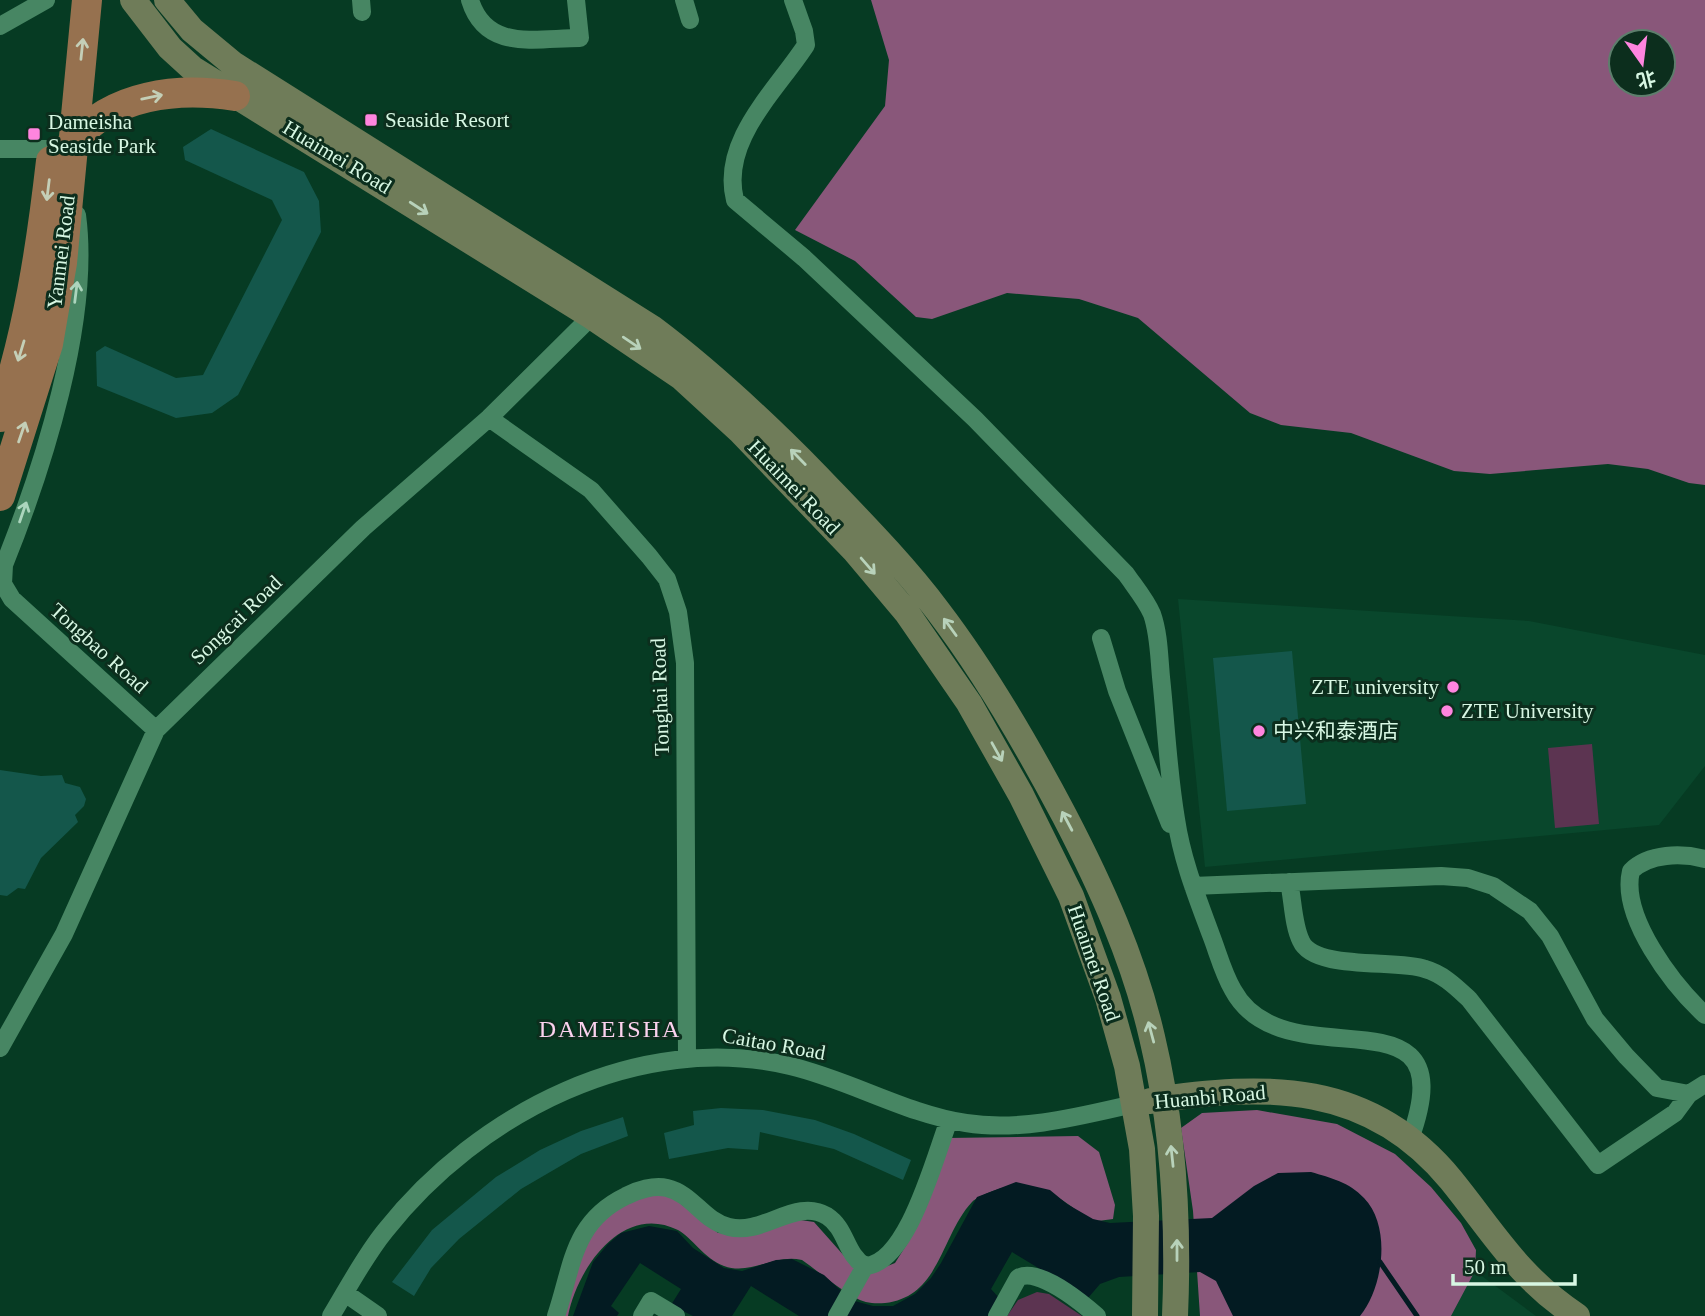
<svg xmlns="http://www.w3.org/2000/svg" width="1705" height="1316" font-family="'Times New Roman','Noto Sans SC',serif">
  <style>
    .built { fill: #09472c }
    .green { fill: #5c3451 }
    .forest { fill: #89577a; fill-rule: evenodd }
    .water { fill: #031b22 }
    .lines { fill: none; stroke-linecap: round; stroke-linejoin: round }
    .stream { stroke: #031b22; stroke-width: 5 }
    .building { fill: #14574b }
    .street { stroke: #478663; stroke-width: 18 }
    .secondary { stroke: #6f7c59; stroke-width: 26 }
    .primary { stroke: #96714f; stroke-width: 30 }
    .oneway { stroke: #c4cfb7 }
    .oneway2 { stroke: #b8d2ba }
    .oneway3 { stroke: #acd5bd }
    .poi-dot { fill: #ff85df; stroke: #0c2e1d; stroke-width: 2.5 }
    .labels { text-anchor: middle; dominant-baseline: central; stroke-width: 6; stroke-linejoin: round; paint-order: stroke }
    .poi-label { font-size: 21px; fill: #d7f7e3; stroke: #0c2e1d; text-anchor: start }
    .street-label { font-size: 21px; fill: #d7f7e3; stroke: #0c2e1d }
    .quarter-label { font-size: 24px; letter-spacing: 2px; fill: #fdd2ef; stroke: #0c2e1d }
  </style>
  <rect width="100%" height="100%" fill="#063b23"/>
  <path class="built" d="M 1178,599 L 1529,621 L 1705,655 L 1705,766 L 1659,825 L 1205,867 Z
    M 1475,1271 L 1536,1316 L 1451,1316 Z"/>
  <path class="green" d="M 1592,744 L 1599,824 L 1555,828 L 1548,748 Z
    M 1037,1292 L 1049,1294 L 1082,1316 L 1007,1316 L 1018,1300 Z"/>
  <path class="forest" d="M 871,0 L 1705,0 L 1705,485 L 1689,483 L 1648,469 L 1608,464 L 1490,474 L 1454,471 L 1351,433 L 1281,425 L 1250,413 L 1138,318 L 1079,299 L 1007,293 L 932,319 L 916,317 L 855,261 L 795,230 L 885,106 L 889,60 ZM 1621,42 L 1663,42 L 1663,84 L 1621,84 Z
    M 1257,1110 L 1337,1124 L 1395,1154 L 1431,1187 L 1461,1223 L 1476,1250 L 1475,1271 L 1451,1316 L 1200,1316 L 1193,1211 L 1181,1128 L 1202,1113 Z
    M 1078,1136 L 1099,1152 L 1115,1205 L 1113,1219 C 1105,1220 1094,1223 1087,1218 C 1062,1200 1040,1180 1006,1187 C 997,1189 978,1196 972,1202 C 941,1235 940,1297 885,1303 C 874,1304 864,1303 854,1297 C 836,1287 819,1272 802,1260 C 775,1253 751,1276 724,1266 C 705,1259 691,1237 678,1230 C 622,1202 577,1269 568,1316 L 560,1316 L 592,1229 L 628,1200 L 667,1193 L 718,1233 L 743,1234 L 794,1219 L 814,1222 L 854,1267 L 870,1273 L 895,1263 L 907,1244 L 947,1138 Z"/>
  <path class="water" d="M 1311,1172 C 1331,1178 1349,1182 1364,1198 C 1392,1227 1383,1288 1360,1316 L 1233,1316 L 1216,1281 L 1200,1272 L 1119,1277 L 1100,1284 L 1088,1298 L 1012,1252 L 991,1289 L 1000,1299 L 989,1316 L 799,1316 L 751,1286 L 732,1316 L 693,1316 L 671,1305 L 681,1289 L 640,1263 L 611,1306 L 619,1313 L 617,1316 L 573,1316 L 593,1262 L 608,1244 L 621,1233 L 649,1226 L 677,1231 L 693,1248 L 724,1268 L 742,1271 L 776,1260 L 792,1259 L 824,1275 L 851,1300 L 873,1306 L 893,1306 L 915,1294 L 931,1278 L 941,1263 L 977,1197 L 1016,1182 L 1050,1190 L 1067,1204 L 1093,1219 L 1110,1223 L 1212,1218 L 1254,1186 L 1278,1173 Z"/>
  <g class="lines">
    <path class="stream" d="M 1380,1262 L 1417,1316"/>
  </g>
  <path class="building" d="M 211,129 L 304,172 L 319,201 L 321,232 L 238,395 L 212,413 L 176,418 L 97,386 L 96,352 L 105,346 L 176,378 L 203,375 L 282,220 L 272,200 L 185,160 L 183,147 Z
    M 1292,651 L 1306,804 L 1227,811 L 1213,658 Z
    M 0,770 L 41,776 L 62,775 L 65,783 L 80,787 L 86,799 L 84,806 L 75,815 L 78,822 L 41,858 L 25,889 L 18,888 L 7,896 L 0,895 Z
    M 721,1108 L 763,1110 L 815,1120 L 854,1134 L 911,1160 L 903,1180 L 834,1149 L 760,1132 L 758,1150 L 728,1148 L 669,1159 L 664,1133 L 694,1125 L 693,1111 Z
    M 623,1117 L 628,1136 L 581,1154 L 521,1189 L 459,1239 L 431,1268 L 414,1296 L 392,1282 L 432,1230 L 496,1177 L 540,1150 L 581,1131 Z"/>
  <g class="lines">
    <path class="street" d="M 361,0 L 362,12
      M 470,0 C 486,52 536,38 580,38 L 576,0
      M 684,0 L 690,20
      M 793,0 L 804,31 L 806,45 C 776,91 720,141 735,200 L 804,258 L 975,419 L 1126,574 C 1135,587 1146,600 1152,614 C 1159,634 1159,656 1161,677 C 1166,724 1168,772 1176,819 C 1182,860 1197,897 1211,935 C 1218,953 1223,973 1233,990 C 1285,1086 1469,978 1410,1139
      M 0,26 L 46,0
      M 0,149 L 53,149
      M 77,215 C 91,319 43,468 4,565 L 3,584 L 12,599 L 156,730
      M 489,418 L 591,490 L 649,556 L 667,579 L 678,612 L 685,663 L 687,1057
      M 1101,638 L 1117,691 L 1170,824
      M 1705,859 C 1682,853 1649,853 1631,871 C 1620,917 1673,985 1705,1015
      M 1289,882 C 1293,900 1293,925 1301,941 C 1314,971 1397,959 1425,969 C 1443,974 1456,987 1469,999 L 1598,1165 L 1675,1113 L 1689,1094
      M 1193,886 L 1441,876 L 1468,878 L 1493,886 L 1530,911 L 1550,936 L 1595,1019 L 1626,1056 L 1657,1088 L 1689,1094 L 1705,1084
      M 0,1048 L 64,934 L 156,730 L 363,528 L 489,418 L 599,309
      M 865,1266 C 908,1264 935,1156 949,1120
      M 345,1293 L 378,1316
      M 331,1316 C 348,1288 364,1257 385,1231 C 478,1113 639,1030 790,1066 C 850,1080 906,1114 966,1123 C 1021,1132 1081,1116 1134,1104
      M 556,1316 C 573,1266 572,1222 626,1196 C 637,1190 654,1185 667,1188 C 693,1194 703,1221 729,1227 C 763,1236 796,1197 827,1216 C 847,1229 845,1254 865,1266 L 837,1316
      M 642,1316 L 651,1301 L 676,1316
      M 997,1316 L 1018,1278 C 1037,1266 1082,1303 1097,1316"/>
    <path class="secondary" d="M 133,0 L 170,48 L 193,69 L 591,316 L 681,377 L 741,432 L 854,550 L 907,613 L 969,703 L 1021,795 L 1071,896 L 1108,998 L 1127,1066 L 1142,1149 L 1146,1216 L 1145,1316
      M 167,0 L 192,30 L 233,64 L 652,328 C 712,373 764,422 817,476 C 859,520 902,563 938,611 C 986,674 1027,745 1064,815 C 1101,886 1134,959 1152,1037 C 1174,1129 1179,1222 1175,1316
      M 1150,1101 C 1266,1083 1370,1081 1451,1180 C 1494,1233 1518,1277 1577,1316"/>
    <path class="primary" d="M 73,141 C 113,94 177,87 235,96
      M 0,417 C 28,333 41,249 51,161
      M 0,496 L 48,344 L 62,263 L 87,0"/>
  </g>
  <defs><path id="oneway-shaft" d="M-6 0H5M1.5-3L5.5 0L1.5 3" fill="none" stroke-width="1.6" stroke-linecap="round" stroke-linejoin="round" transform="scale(1.75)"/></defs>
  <g class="oneway">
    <use href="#oneway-shaft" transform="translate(82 49) rotate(-84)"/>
    <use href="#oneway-shaft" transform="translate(152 97) rotate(-12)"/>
    <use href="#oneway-shaft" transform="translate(48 190) rotate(97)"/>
    <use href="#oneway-shaft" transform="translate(21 351) rotate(107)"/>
    <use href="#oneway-shaft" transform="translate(22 432) rotate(-71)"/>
  </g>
  <g class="oneway2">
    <use href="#oneway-shaft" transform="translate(419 208) rotate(33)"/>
    <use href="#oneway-shaft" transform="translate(632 343) rotate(34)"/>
    <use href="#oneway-shaft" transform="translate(798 457) rotate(-134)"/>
    <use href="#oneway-shaft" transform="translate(868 566) rotate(49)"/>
    <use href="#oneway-shaft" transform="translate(950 627) rotate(-126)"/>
    <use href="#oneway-shaft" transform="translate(997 752) rotate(61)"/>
    <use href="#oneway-shaft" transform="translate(1067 821) rotate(-118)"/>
    <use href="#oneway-shaft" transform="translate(1151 1032) rotate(-105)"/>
    <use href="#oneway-shaft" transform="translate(1172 1156) rotate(-96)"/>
    <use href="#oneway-shaft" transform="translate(1177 1250) rotate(-90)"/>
  </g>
  <g class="oneway3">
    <use href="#oneway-shaft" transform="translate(76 292) rotate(-83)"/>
    <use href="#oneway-shaft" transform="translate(23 512) rotate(-71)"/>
  </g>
  <g class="poi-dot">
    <rect x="364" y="113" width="14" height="14" rx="3.5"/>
    <rect x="27" y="127" width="14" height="14" rx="3.5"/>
    <circle cx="1453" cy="687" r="7"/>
    <circle cx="1447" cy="711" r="7"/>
    <circle cx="1259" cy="731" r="7"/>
  </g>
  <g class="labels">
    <g class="poi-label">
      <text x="385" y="120">Seaside Resort</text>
      <text x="48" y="122">Dameisha<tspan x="48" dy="24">Seaside Park</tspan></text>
      <text x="1439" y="687" text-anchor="end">ZTE university</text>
      <text x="1461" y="711">ZTE University</text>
      <text x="1273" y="731">中兴和泰酒店</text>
    </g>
    <g class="street-label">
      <text transform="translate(337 157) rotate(31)">Huaimei Road</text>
      <text transform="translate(61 252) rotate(-83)">Yanmei Road</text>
      <text transform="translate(794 487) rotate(46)">Huaimei Road</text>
      <text transform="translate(236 620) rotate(-44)">Songcai Road</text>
      <text transform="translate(99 648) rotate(42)">Tongbao Road</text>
      <text transform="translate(660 697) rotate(-92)">Tonghai Road</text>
      <text transform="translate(1094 963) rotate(71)">Huaimei Road</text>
      <text transform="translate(774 1044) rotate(10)">Caitao Road</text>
      <text transform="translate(1210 1097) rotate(-5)">Huanbi Road</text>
    </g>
    <g class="quarter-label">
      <text x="610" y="1029">DAMEISHA</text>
    </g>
  </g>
  <g transform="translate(1642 63) rotate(166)"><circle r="33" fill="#0c2e1d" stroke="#5d7e6c" stroke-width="2"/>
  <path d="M0-5L12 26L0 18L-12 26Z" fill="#ff85df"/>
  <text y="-10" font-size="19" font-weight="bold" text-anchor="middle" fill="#d7f7e3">北</text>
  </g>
  <path d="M1453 1274v10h122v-10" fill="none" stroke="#d7f7e3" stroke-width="3.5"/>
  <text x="1464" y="1274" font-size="21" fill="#d7f7e3" stroke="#0c2e1d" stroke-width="5" paint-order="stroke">50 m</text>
</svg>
